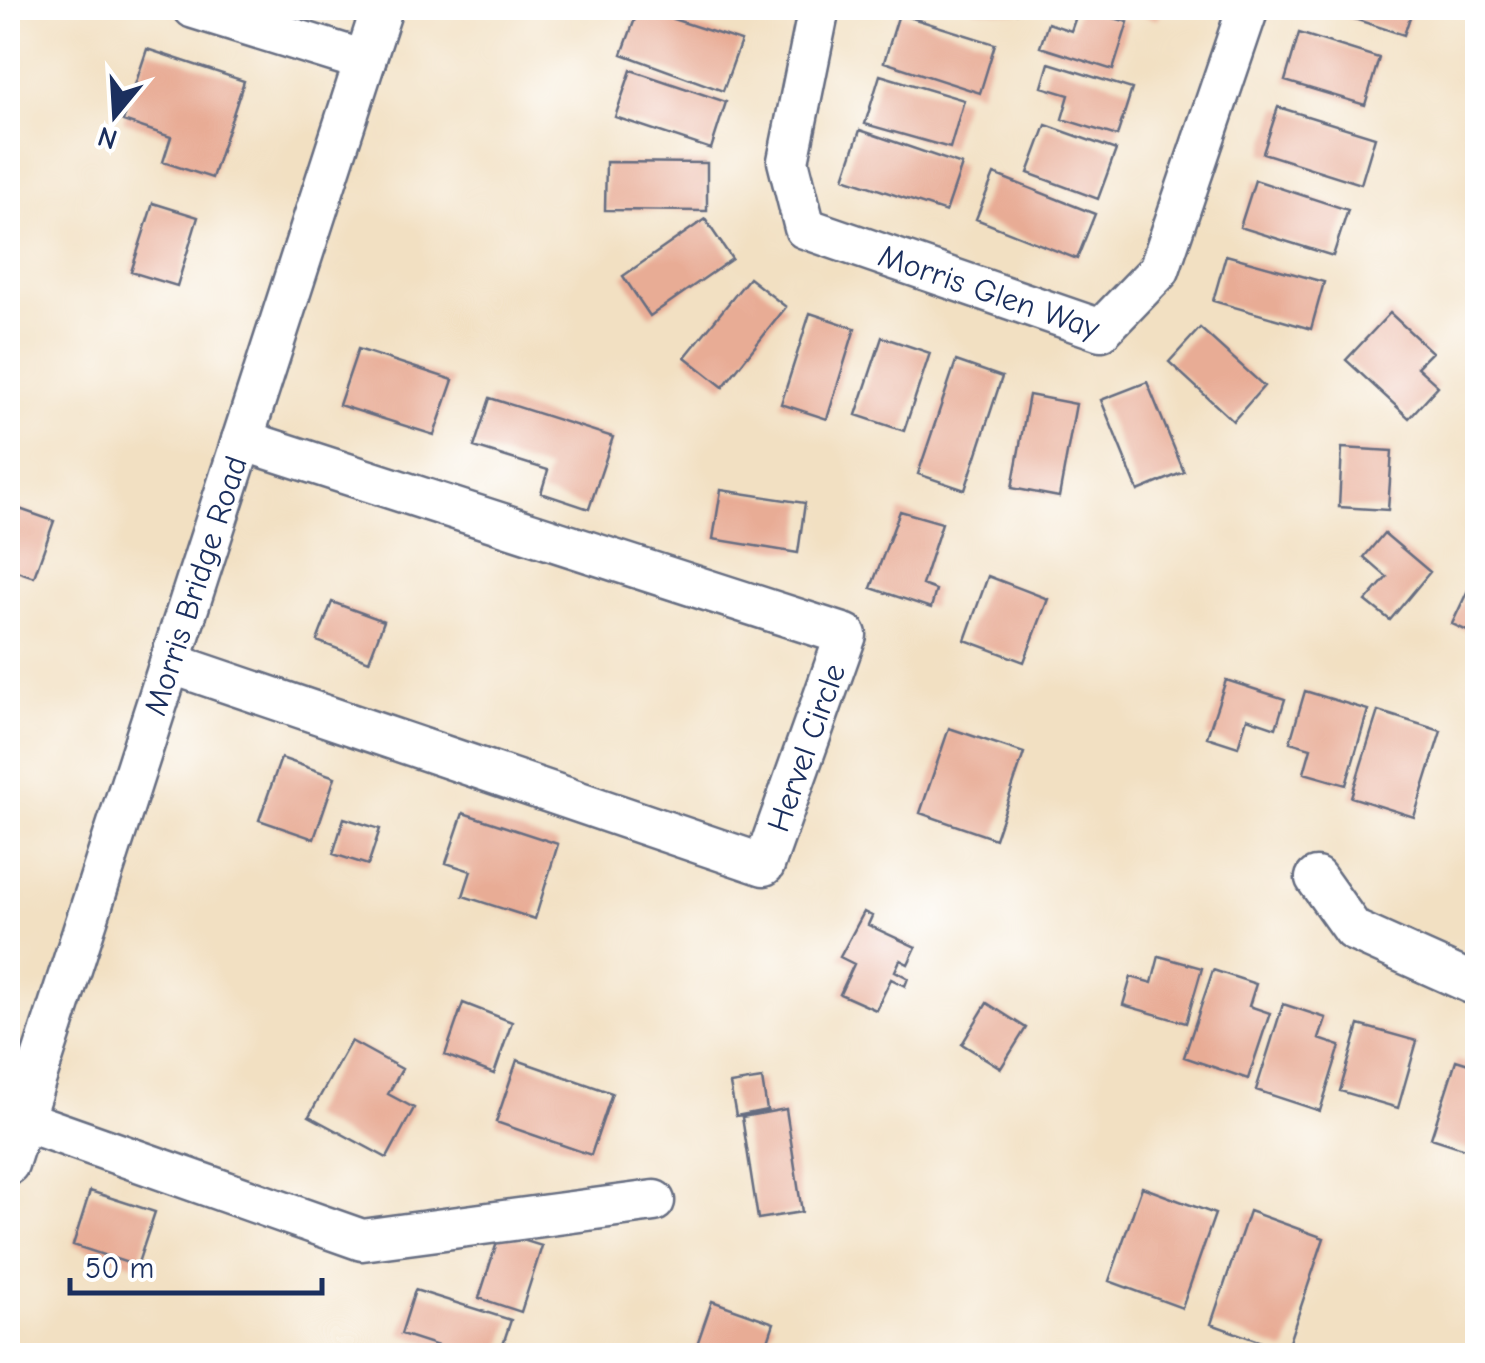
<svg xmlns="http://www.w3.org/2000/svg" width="1485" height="1363" font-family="'Comic Neue',sans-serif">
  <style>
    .building { fill: #e8ac95 }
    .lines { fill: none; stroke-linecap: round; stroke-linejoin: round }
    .minor-casing { stroke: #666d81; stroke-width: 45 }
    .minor { stroke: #fff; stroke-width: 40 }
    .labels { text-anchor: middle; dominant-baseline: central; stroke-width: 8; stroke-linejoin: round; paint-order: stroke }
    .street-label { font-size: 32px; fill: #1b2f5e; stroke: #fff }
  </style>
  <rect width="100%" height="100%" fill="#fff"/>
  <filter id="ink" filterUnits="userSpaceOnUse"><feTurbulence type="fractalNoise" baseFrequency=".01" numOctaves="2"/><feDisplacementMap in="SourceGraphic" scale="20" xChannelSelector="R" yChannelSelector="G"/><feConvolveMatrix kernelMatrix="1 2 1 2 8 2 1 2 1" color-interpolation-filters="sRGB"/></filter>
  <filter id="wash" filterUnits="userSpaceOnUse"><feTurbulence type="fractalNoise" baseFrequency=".0048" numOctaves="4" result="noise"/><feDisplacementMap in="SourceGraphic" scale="40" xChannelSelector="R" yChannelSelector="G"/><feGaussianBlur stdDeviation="2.25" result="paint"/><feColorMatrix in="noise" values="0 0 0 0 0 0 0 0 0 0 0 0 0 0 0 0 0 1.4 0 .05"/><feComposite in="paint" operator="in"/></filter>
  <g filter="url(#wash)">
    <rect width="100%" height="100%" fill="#f2e0c2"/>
    <g id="blocks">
      <path class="building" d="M 639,8 L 741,41 L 723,91 L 622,54 Z
        M 974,8 L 1017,8 L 1017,13 L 974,10 Z
        M 1079,8 L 1128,22 L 1113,70 L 1040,47 L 1048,23 L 1071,31 Z
        M 1119,8 L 1162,8 L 1158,20 Z
        M 1320,8 L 1413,8 L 1404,35 Z
        M 899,14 L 995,44 L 980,93 L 884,62 Z
        M 1299,33 L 1379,58 L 1365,105 L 1285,81 Z
        M 147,49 L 244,81 L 212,178 L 163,162 L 171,137 L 123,121 Z
        M 1049,63 L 1132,89 L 1117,136 L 1062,119 L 1069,95 L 1042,87 Z
        M 631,70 L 726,102 L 711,149 L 615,117 Z
        M 880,75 L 964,100 L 950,148 L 865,124 Z
        M 1278,107 L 1375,137 L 1361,184 L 1263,153 Z
        M 1046,125 L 1116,150 L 1098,199 L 1028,173 Z
        M 860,130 L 962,165 L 946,212 L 844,178 Z
        M 606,162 L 707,163 L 707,211 L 605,210 Z
        M 994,174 L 1095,214 L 1077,259 L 976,219 Z
        M 1255,180 L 1348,210 L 1333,256 L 1240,227 Z
        M 153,203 L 198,217 L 177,286 L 131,272 Z
        M 705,219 L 732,259 L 650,316 L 623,276 Z
        M 1226,255 L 1324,282 L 1311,329 L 1213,301 Z
        M 1473,263 L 1478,263 L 1478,331 L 1469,330 Z
        M 749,278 L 786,307 L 723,387 L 685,357 Z
        M 810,313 L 855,328 L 827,419 L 781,404 Z
        M 1390,313 L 1432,352 L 1417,367 L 1438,386 L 1409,418 L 1346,360 Z
        M 1200,328 L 1264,386 L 1233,421 L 1169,362 Z
        M 882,337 L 930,353 L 904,431 L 856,415 Z
        M 358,349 L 453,380 L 434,435 L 339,405 Z
        M 956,361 L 1002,377 L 965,490 L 918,474 Z
        M 1147,382 L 1184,472 L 1138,491 L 1101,400 Z
        M 1029,395 L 1076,404 L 1059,497 L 1012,488 Z
        M 490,398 L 613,437 L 589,509 L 541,493 L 548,470 L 474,447 Z
        M 1342,448 L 1392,451 L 1388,510 L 1339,507 Z
        M 721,490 L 805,503 L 798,553 L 713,539 Z
        M 8,505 L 54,521 L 34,577 L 8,568 Z
        M 900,511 L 942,523 L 922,585 L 936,590 L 931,608 L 871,588 Z
        M 1384,533 L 1430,572 L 1390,620 L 1366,601 L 1387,577 L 1364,557 Z
        M 988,576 L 1048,599 L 1024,662 L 965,640 Z
        M 1468,590 L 1478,595 L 1478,636 L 1452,624 Z
        M 332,602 L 384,621 L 369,661 L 317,641 Z
        M 1226,680 L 1285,699 L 1276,728 L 1247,718 L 1238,747 L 1207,737 Z
        M 1305,691 L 1368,710 L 1346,785 L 1304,773 L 1311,748 L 1290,742 Z
        M 1378,711 L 1441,731 L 1414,817 L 1351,797 Z
        M 949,728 L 1024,753 L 995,839 L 920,813 Z
        M 281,758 L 335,777 L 314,839 L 259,820 Z
        M 463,813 L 558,844 L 535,919 L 463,896 L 471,871 L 446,863 Z
        M 344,818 L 380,829 L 368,865 L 333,854 Z
        M 864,912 L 872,916 L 868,925 L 916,947 L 908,964 L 900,960 L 895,971 L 908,978 L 905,986 L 891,979 L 876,1010 L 840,994 L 854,964 L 840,957 Z
        M 1159,956 L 1202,968 L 1186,1023 L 1123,1005 L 1131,977 L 1152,983 Z
        M 1213,970 L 1256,984 L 1249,1006 L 1270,1013 L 1248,1079 L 1184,1057 Z
        M 463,1003 L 512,1022 L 494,1074 L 445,1055 Z
        M 987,1003 L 1026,1028 L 1001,1068 L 962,1044 Z
        M 1283,1004 L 1326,1018 L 1319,1039 L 1340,1046 L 1320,1111 L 1256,1090 Z
        M 1359,1025 L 1417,1041 L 1398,1108 L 1340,1091 Z
        M 351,1041 L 402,1069 L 388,1094 L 414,1108 L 387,1158 L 309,1116 Z
        M 517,1060 L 612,1093 L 591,1155 L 496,1122 Z
        M 1456,1060 L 1478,1067 L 1478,1153 L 1431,1138 Z
        M 762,1079 L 767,1110 L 736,1116 L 730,1084 Z
        M 786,1109 L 802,1212 L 758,1219 L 742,1117 Z
        M 1142,1187 L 1215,1214 L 1182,1308 L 1109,1281 Z
        M 90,1191 L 155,1212 L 137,1266 L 73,1245 Z
        M 1249,1211 L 1324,1238 L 1286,1351 L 1211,1324 Z
        M 500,1233 L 542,1246 L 521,1312 L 479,1298 Z
        M 415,1290 L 511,1320 L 499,1356 L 469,1356 L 401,1334 Z
        M 712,1301 L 774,1323 L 763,1356 L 693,1356 Z"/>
    </g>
  </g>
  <g filter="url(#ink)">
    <use href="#blocks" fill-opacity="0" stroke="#666d81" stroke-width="2.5"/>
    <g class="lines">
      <g class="minor-casing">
        <g id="minor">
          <path d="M 194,8 L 365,61"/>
          <path id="s1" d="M 819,8 L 788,161 L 805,228 L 1101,330 L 1159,270 L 1248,8"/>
          <path id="s2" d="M 170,663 L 764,865 L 846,635 L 242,440"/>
          <path d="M 1316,878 L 1353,930 L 1478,986"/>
          <path d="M 22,1120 L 362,1240 L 654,1201"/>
          <path id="s3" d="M 8,1164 L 382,8"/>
        </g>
      </g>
      <use href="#minor" class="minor"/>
    </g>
  </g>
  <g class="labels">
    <g class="street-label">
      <text stroke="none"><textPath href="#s1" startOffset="420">Morris Glen Way</textPath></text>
      <text stroke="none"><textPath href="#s3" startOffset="608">Morris Bridge Road</textPath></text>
      <text stroke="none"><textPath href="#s2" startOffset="752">Hervel Circle</textPath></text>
    </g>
  </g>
  <rect width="1485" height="1363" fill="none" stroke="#fff" stroke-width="40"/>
  <g transform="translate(115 115) rotate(198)" stroke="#ffffff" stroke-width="8" paint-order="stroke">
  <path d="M0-8L18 38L0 25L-18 38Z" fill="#1b2f5e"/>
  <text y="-15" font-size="28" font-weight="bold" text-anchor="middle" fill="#1b2f5e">N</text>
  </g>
  <path d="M70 1278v15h252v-15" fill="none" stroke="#1b2f5e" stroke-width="5"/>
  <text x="85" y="1278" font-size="30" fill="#1b2f5e" stroke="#ffffff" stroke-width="8" paint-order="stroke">50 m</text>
</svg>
